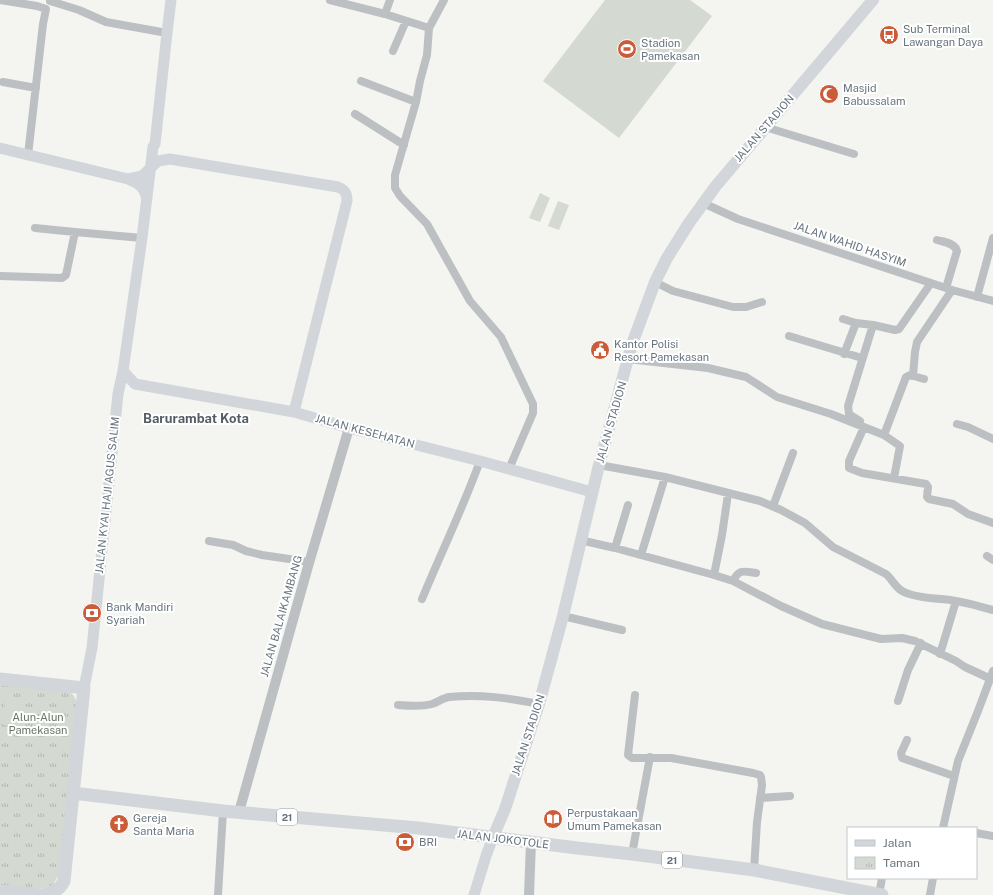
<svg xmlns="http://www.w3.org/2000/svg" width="993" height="895" font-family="'Public Sans',sans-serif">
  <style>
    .park { fill: url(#park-tufts) }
    .pitch { fill: #d4d9d1 }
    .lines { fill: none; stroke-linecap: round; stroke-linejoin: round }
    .minor { stroke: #bcc0c2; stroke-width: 8 }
    .tertiary { stroke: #bcc0c2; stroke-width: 10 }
    .secondary { stroke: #d2d5d9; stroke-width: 11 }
    .primary { stroke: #d2d5d9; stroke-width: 12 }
    .trunk { stroke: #d2d5d9; stroke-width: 13 }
    .labels { text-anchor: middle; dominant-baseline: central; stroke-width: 4; stroke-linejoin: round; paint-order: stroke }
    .shield { fill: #fff; stroke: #959ea5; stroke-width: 1 }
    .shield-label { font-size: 10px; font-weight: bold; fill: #67747e }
    .poi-label { font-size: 11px; fill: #67747e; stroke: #fff; text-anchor: start }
    .street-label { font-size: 11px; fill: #67747e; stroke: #fff }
    .park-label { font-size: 11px; fill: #697765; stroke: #fff }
    .quarter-label { font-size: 13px; font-weight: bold; fill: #545d65; stroke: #fff }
  </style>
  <defs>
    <pattern id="park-tufts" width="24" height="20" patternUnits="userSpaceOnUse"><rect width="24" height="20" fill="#d4d9d1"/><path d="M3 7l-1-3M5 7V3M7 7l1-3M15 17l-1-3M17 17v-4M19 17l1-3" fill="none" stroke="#b0b5af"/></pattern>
  </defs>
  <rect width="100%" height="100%" fill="#f4f4f1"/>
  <path class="park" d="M 0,681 L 65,689 C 70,692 75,695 76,701 L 76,740 L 59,875 L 52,886 L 30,891 L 0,888 Z"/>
  <path class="pitch" d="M 605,0 L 690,0 L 712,16 L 619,138 L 543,81 Z
    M 540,193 L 550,198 L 540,222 L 529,218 Z
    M 558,201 L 569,205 L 559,230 L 548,226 Z
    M 5,697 L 17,698 L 16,726 L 4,725 Z"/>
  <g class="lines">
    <path class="minor" d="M 0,0 L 37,6 L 46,9 L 43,24 L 28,155
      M 330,0 L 385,14 L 429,28
      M 444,0 L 429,28 L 427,55 L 420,81 L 416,102 L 395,175 L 395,188 L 400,196 L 427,224 L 470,301 L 501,337 L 533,404 L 533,413 L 509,469
      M 50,1 L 79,10 L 106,22 L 167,33
      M 385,14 L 390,0
      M 393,51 L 406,21
      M 361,81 L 416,102
      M 3,82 L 36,88
      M 355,114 L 404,145
      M 765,127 L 854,154
      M 703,203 L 738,219 L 952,290 L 993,301
      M 35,228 L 75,232
      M 937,240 C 944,242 955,243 957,251 L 946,288
      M 0,276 L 62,278 L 66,275 L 75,232 L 142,238
      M 655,282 L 673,291 L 733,307 L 746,307 L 762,302
      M 977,297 L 993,238
      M 843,319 L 856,323 L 873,325
      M 789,336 L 862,358
      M 844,354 L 856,323
      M 628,359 L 708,368 L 746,377 L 777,397 L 831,414 L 884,435 L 900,446 L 894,478
      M 913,376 L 915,352 L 917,342 L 952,290
      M 860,421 L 849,414 L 848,406 L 873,325 L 895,330 L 899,329 L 931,283
      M 957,424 L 968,427 L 993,439
      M 864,427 L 849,461 L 849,468 L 862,473 L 926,484 L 928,487 L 927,497 L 929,499 L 953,504 L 968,514 L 993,523
      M 884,435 L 906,377 L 910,375 L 924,379
      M 599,465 L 665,477 L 760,501 L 781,510 L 805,523 L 833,547 L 886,574 C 892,579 896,589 904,592 C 918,599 940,598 956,601 C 969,603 981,607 993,610
      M 773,506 L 793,453
      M 580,540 L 615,548 L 714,575 L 733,581 L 781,606 L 822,624 L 881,639 L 902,638 L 915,641 L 956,661 L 965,667 L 991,679
      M 209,541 L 233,545 L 246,551 L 262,555 L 303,561 L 309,563
      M 615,548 L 628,505
      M 641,555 L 665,477
      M 987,556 L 993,560
      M 714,575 L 722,535 L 728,494
      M 733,581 C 739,569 743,571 756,573
      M 422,599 C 441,553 463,508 480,461
      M 563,616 L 622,630
      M 940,654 L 956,601
      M 635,695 L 628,755 L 632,758 L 671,758 L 753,773 L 760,775 L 761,777 L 762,785 L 757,822 L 754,870
      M 898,701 L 908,670 L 921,643
      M 398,705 C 409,706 421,707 432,704 C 438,702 443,698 449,697 C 481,694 508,698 539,704
      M 907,740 L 901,753 L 902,758 L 954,776
      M 760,798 L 790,796
      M 943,828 L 958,761 L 978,711 L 993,671
      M 976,833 L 993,836
      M 632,854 L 650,757
      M 218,895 L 223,811
      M 879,895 L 882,878
      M 930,895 L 933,878"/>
    <path class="tertiary" d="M 239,812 L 309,563 L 349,428
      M 529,895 L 531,842"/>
    <path class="secondary" d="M 0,148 L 128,179 C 139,183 144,187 147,199
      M 128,179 L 142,176 L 158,161 L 170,159 L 338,187 C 345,190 347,193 347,201 L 294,412
      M 123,371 L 135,384 L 294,412 L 349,428 L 480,461 L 592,492
      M 84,688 L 92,648 L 118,394 L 123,371 L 142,238 L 153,147 L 155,144 L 167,33 L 171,0
      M 474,895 L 486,856 L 493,837"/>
    <path class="primary" d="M 493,837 L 505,809 L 539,704 L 563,616 L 599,465 L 632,344 L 655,282 L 667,258 L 689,223 L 715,187 L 873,0"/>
    <path class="trunk" d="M 0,679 L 84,688 L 64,881 C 59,891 53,892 42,895
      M 73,793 L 223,811 L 418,828 L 577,848 L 632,854 L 754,870 L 882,895
      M 0,891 L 36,895"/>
  </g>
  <defs>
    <g id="bus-disc" transform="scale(1)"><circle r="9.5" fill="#cb5c3a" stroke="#fff"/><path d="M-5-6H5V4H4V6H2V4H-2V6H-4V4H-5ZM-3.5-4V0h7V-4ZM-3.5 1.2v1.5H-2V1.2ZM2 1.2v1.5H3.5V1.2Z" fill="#fff"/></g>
    <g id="stadium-disc" transform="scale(1)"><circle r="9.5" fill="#cb5c3a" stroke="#fff"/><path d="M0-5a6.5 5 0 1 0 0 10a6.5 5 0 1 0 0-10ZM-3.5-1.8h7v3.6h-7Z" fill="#fff"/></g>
    <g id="mosque-disc" transform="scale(1)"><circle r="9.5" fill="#cb5c3a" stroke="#fff"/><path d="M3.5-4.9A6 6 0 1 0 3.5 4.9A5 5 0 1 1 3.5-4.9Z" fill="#fff"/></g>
    <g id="civic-disc" transform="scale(1)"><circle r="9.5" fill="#cb5c3a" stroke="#fff"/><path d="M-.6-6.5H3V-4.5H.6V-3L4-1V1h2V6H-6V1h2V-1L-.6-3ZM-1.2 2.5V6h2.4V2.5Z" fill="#fff"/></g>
    <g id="bank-disc" transform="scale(1)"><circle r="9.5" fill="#cb5c3a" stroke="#fff"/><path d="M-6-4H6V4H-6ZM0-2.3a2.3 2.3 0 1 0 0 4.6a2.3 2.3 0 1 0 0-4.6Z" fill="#fff"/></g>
    <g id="library-disc" transform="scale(1)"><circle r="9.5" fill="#cb5c3a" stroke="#fff"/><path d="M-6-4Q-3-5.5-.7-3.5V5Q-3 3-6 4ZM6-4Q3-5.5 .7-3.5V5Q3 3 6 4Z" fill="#fff"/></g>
    <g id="church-disc" transform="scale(1)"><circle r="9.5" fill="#cb5c3a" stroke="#fff"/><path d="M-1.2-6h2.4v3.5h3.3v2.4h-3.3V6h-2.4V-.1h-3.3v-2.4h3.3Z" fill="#fff"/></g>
  </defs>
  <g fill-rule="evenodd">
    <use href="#bus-disc" x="889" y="35"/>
    <use href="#stadium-disc" x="627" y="49"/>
    <use href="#mosque-disc" x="829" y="94"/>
    <use href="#civic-disc" x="600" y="350"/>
    <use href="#bank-disc" x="92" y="613"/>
    <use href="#library-disc" x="553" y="819"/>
    <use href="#church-disc" x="119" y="824"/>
    <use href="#bank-disc" x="405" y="842"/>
  </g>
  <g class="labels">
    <g class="shield">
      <rect x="277" y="809" width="20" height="16" rx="3"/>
      <rect x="662" y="852" width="20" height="16" rx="3"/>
    </g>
    <g class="shield-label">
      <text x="287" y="817">21</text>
      <text x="672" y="860">21</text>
    </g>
    <g class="poi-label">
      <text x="903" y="29">Sub Terminal<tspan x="903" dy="13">Lawangan Daya</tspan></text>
      <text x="641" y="43">Stadion<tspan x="641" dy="13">Pamekasan</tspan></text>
      <text x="843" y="88">Masjid<tspan x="843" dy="13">Babussalam</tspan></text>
      <text x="614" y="344">Kantor Polisi<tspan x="614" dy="13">Resort Pamekasan</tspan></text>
      <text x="106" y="607">Bank Mandiri<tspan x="106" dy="13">Syariah</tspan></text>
      <text x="567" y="813">Perpustakaan<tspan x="567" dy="13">Umum Pamekasan</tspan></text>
      <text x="133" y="818">Gereja<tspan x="133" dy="13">Santa Maria</tspan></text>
      <text x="419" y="842">BRI</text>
    </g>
    <g class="street-label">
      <text transform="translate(764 128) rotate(-49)">JALAN STADION</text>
      <text transform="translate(850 244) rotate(19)">JALAN WAHID HASYIM</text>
      <text transform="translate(611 422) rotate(-74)">JALAN STADION</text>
      <text transform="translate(365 431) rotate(15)">JALAN KESEHATAN</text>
      <text transform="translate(107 495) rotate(-84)">JALAN KYAI HAJI AGUS SALIM</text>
      <text transform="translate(281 616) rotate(-74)">JALAN BALAIKAMBANG</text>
      <text transform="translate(528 735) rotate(-72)">JALAN STADION</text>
      <text transform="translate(503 839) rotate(7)">JALAN JOKOTOLE</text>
    </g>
    <g class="park-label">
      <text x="38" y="717">Alun-Alun<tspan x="38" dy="13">Pamekasan</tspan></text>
    </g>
    <g class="quarter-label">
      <text x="196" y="418">Barurambat Kota</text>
    </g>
  </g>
  <rect x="847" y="827" width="130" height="52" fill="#ffffff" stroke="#c2c7cb"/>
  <rect x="855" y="840" width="20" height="6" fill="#d2d5d9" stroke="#c2c7cb"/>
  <text x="883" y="847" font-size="12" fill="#67747e">Jalan</text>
  <rect x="855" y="857" width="20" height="12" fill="url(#park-tufts)" stroke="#c2c7cb"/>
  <text x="883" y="867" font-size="12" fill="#67747e">Taman</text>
</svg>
